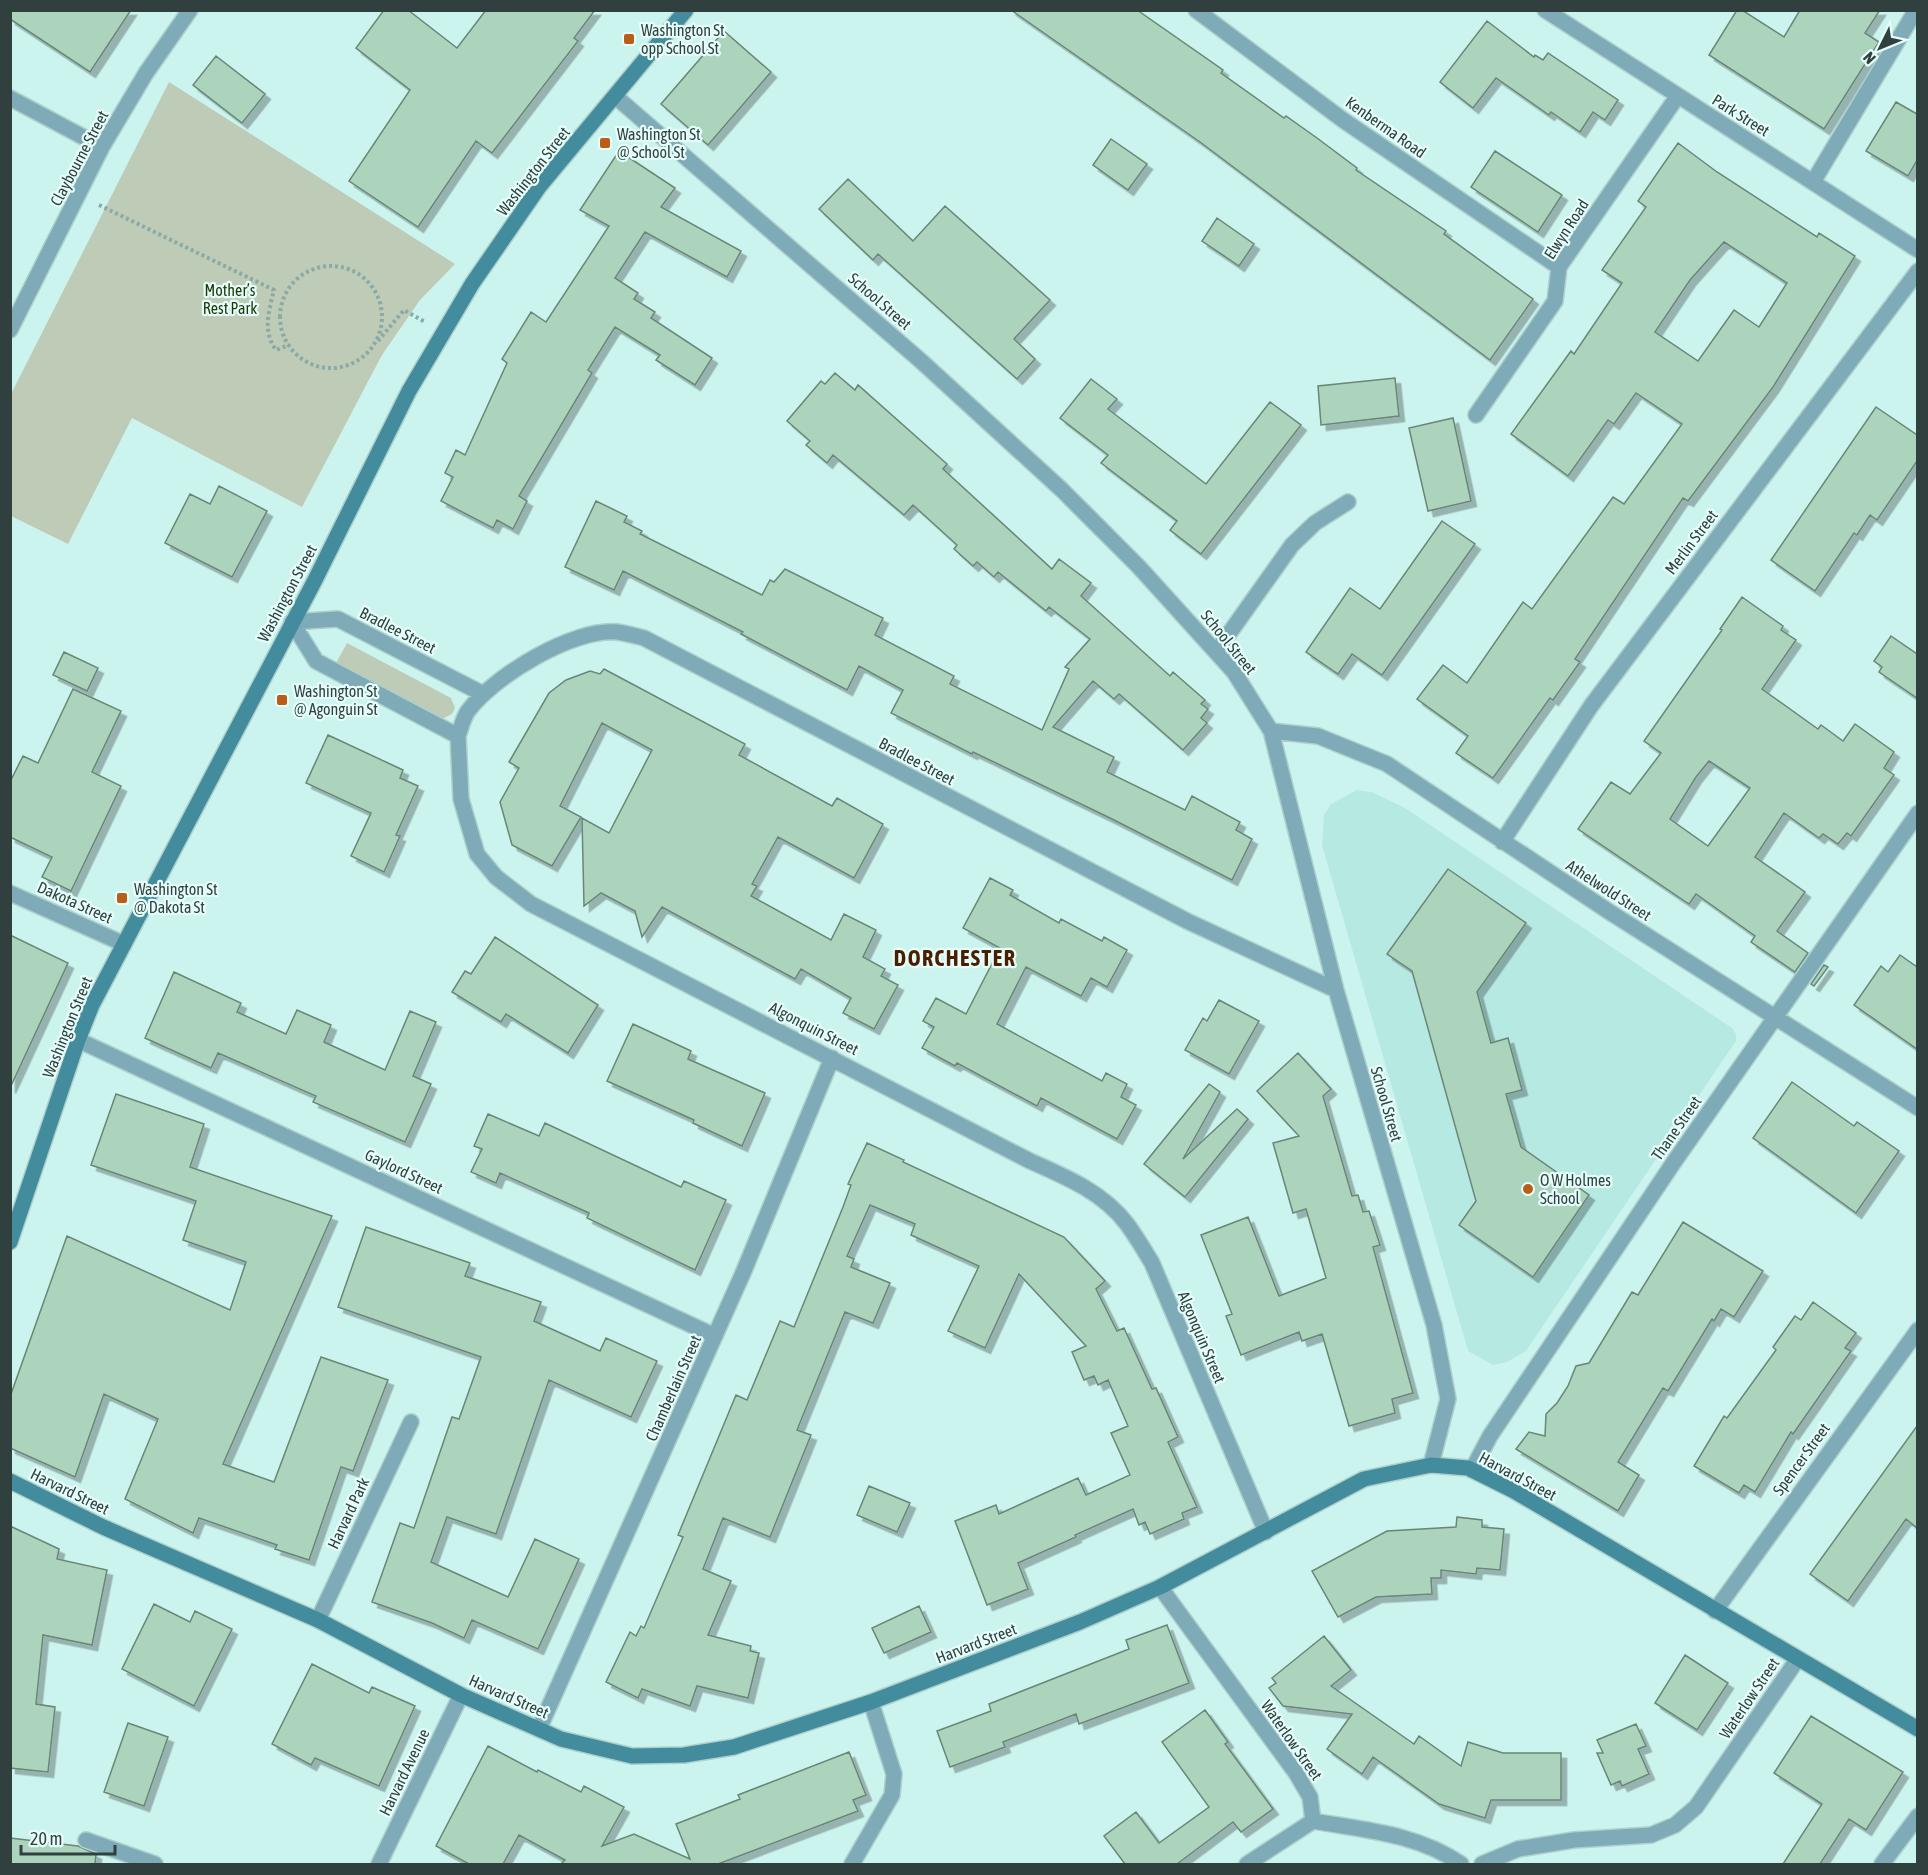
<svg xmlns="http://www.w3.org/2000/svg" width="1928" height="1875" font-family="'Asap Condensed',sans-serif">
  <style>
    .built { fill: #b7e9e3 }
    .green { fill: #becbb6 }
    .building { fill: #acd4bd; stroke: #698676; stroke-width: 1.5; fill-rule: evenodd; filter: url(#shadow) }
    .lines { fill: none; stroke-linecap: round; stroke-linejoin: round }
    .street-casing { stroke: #add0cc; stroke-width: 18 }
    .secondary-casing { stroke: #add0cc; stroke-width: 18 }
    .path { stroke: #8ba9a6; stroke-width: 4; stroke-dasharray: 3 3; stroke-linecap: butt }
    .street { stroke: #7eabb7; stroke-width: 15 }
    .secondary { stroke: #438c9d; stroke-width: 15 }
    .poi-dot { fill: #bc5d17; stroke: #e6fefb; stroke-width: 2 }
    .labels { text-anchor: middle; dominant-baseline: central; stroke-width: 4.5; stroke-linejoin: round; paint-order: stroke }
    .poi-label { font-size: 16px; fill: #30403e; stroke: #e6fefb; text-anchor: start }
    .street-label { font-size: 16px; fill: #30403e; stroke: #e6fefb }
    .park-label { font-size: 16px; fill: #1e3803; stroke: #e6fefb }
    .district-label { font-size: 22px; font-weight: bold; letter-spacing: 1.5px; fill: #4b1e00; stroke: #e6fefb }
  </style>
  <defs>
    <filter id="shadow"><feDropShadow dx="5.5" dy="5.5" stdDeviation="0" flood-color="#0004"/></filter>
  </defs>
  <rect width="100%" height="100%" fill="#ccf4ef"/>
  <path class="built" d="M 1357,790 L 1372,792 L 1405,808 L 1732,1028 L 1736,1034 L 1736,1041 L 1526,1351 L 1507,1362 L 1493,1365 L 1468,1351 L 1322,845 L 1324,815 L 1331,804 Z"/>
  <path class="green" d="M 169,82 L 455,264 L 420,300 L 382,355 L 302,507 L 132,418 L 68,544 L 11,516 L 11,394 Z
    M 347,643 L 451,698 L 455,708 L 452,714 L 442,719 L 335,665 Z"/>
  <path class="building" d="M 10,10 L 131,10 L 90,72 L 10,19 Z
    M 384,10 L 408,10 L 457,48 L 486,10 L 595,10 L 574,38 L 578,41 L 492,153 L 476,141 L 418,227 L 349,181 L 410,90 L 356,48 Z
    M 1011,10 L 1137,10 L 1223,70 L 1221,73 L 1284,118 L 1286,116 L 1317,138 L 1357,168 L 1356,170 L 1446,231 L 1444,234 L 1533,299 L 1490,360 L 1200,142 Z
    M 1737,10 L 1742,10 L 1784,37 L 1800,10 L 1880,10 L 1865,33 L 1879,42 L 1824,129 L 1709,55 Z
    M 1487,21 L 1534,57 L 1535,55 L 1543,60 L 1548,53 L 1618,100 L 1605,120 L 1593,112 L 1580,132 L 1551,112 L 1549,115 L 1496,78 L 1473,108 L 1440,82 Z
    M 724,31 L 771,72 L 708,145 L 661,104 Z
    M 216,56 L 265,94 L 242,123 L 193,85 Z
    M 1896,102 L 1917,114 L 1917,160 L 1908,176 L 1866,151 Z
    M 1111,139 L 1147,164 L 1128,190 L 1093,165 Z
    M 1678,143 L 1717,172 L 1817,237 L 1819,233 L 1855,256 L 1773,387 L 1688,501 L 1683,498 L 1575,659 L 1580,662 L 1553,700 L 1550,698 L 1493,778 L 1456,753 L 1468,736 L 1417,699 L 1443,665 L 1467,683 L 1523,602 L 1532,609 L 1613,497 L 1624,504 L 1682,424 L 1636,393 L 1614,424 L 1608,420 L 1568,476 L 1511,434 L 1571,351 L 1574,354 L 1622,283 L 1602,270 L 1646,207 L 1638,201 ZM 1724,242 L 1787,283 L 1759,327 L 1734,310 L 1698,361 L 1655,332 L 1690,280 Z
    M 619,151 L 675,188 L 661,207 L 741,251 L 727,277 L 645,232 L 615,278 L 638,293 L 634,299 L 655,312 L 651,318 L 712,358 L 695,385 L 656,360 L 660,355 L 615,327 L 588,370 L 592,373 L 519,496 L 527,501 L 513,529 L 497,520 L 493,528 L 441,501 L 453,477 L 445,473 L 456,450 L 465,455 L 507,363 L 502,359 L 531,312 L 546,322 L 609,226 L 580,210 Z
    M 1495,151 L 1562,195 L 1538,232 L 1471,187 Z
    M 848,179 L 913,241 L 945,206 L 1050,300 L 1014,339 L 1035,359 L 1017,379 L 878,254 L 873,260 L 819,209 Z
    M 1217,218 L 1254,244 L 1239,266 L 1202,241 Z
    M 835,373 L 855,390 L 858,385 L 947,464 L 943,469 L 1052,569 L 1059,559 L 1091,583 L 1081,596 L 1170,676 L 1173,672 L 1205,700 L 1201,704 L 1208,709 L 1201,718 L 1207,723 L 1183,750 L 1119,694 L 1114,699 L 1093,681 L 1053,727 L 1114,757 L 1107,772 L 1185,810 L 1192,796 L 1240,822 L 1236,830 L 1252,839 L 1232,880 L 1110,818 L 973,752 L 972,754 L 891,713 L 903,690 L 859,666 L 847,690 L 741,634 L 743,632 L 623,571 L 614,590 L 565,567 L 596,501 L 627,516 L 624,522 L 642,531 L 640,534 L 762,595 L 770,580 L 774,582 L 785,569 L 883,618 L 875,635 L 954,676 L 950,684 L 1042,730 L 1069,669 L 1065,667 L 1090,639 L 1049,607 L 1046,611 L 998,572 L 994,577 L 977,562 L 973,566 L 954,549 L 957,545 L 913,505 L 904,515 L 833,455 L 827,463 L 806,445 L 810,441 L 787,421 L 821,381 L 825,384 Z
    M 1395,378 L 1399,416 L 1321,425 L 1318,386 Z
    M 1091,379 L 1117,399 L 1108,409 L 1206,484 L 1270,402 L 1301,425 L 1201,554 L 1170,530 L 1177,521 L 1101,463 L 1108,455 L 1060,418 Z
    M 1876,407 L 1917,435 L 1917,461 L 1877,520 L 1870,515 L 1857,535 L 1854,533 L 1815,591 L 1771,560 Z
    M 1453,418 L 1471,501 L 1428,511 L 1409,428 Z
    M 219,486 L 267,511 L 232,577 L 165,543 L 190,494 L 210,504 Z
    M 1442,521 L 1475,544 L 1382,675 L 1352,654 L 1338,674 L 1306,652 L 1350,588 L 1380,609 Z
    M 1742,597 L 1783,626 L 1781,630 L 1796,640 L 1762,689 L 1818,729 L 1821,725 L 1843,741 L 1855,724 L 1894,752 L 1884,768 L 1894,775 L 1851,836 L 1847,833 L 1838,844 L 1823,834 L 1819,838 L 1784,813 L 1755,857 L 1805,892 L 1777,931 L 1808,953 L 1795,972 L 1751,942 L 1755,936 L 1696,894 L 1689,904 L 1578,829 L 1611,782 L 1630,794 L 1661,753 L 1644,741 L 1722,630 L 1720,629 ZM 1709,761 L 1750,788 L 1708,846 L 1670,819 L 1696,777 Z
    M 1891,636 L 1917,654 L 1917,698 L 1879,672 L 1882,667 L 1874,661 Z
    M 64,652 L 98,668 L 87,691 L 53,675 Z
    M 604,669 L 745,744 L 739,755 L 832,806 L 837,798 L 883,824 L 854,878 L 778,837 L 752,884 L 757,886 L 751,896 L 831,940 L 844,914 L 876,930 L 863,957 L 885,969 L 881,976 L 898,985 L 874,1029 L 843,1013 L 851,998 L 801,969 L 795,979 L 662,907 L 642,937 L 635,911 L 601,893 L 584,906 L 582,818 L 609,833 L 652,750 L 602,723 L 560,806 L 581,817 L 552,866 L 512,845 L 500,802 L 519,768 L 509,762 L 549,693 L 566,680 L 590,671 L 600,674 Z
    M 73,689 L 121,711 L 92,772 L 121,786 L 71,891 L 42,877 L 52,857 L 10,837 L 10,782 L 23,756 L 38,763 Z
    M 328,735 L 403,770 L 400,778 L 418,786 L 396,835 L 400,836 L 384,872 L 351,856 L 371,813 L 306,783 Z
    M 1448,869 L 1526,923 L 1477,992 L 1491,1043 L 1508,1038 L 1522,1090 L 1506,1094 L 1521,1147 L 1589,1195 L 1533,1277 L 1459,1225 L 1476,1201 L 1412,971 L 1387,954 Z
    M 990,878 L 1013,890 L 1010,895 L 1059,923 L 1061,919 L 1102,941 L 1104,937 L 1127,950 L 1107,987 L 1091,978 L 1081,996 L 1026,967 L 997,1024 L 1102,1081 L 1106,1073 L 1127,1084 L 1121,1097 L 1136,1105 L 1117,1139 L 1041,1098 L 1037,1106 L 957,1063 L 955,1066 L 922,1048 L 934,1027 L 923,1021 L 936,998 L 966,1014 L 1000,948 L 963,928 Z
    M 10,935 L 68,963 L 10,1088 Z
    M 495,937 L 598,1005 L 568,1053 L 506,1014 L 501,1022 L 452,992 L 465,971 L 471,974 Z
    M 1900,955 L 1917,967 L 1917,1049 L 1854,1005 L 1881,966 L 1888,972 Z
    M 1824,965 L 1828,967 L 1814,986 L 1811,984 Z
    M 174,972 L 241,1003 L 237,1012 L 286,1034 L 297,1010 L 331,1025 L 324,1042 L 385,1070 L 410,1011 L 436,1022 L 413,1076 L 431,1084 L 405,1142 L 313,1102 L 316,1096 L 218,1053 L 211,1068 L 145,1038 Z
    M 1219,1000 L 1259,1021 L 1229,1074 L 1185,1050 L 1203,1018 L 1207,1021 Z
    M 633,1024 L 691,1051 L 688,1059 L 765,1093 L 742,1146 L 693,1123 L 694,1120 L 607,1081 Z
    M 1298,1053 L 1331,1089 L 1323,1096 L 1352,1196 L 1358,1195 L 1363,1212 L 1369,1211 L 1380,1245 L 1373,1247 L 1413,1393 L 1392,1399 L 1395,1413 L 1349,1426 L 1322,1334 L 1302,1341 L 1299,1332 L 1241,1355 L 1226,1316 L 1232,1314 L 1201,1235 L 1248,1217 L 1279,1296 L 1326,1278 L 1306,1209 L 1293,1213 L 1273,1143 L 1299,1136 L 1257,1091 Z
    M 1792,1082 L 1854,1126 L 1857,1122 L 1899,1151 L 1856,1213 L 1753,1138 Z
    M 1209,1084 L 1220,1092 L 1183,1159 L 1237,1109 L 1248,1119 L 1185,1197 L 1144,1164 Z
    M 116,1094 L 204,1124 L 190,1167 L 332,1216 L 223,1464 L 274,1482 L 321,1357 L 388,1380 L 353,1471 L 341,1467 L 309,1560 L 275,1549 L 277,1545 L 199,1518 L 193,1533 L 125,1499 L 158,1419 L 104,1394 L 75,1477 L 10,1448 L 10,1397 L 67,1236 L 230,1310 L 246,1262 L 183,1240 L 196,1201 L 91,1165 Z
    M 488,1114 L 539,1136 L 545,1123 L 681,1187 L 684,1181 L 726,1200 L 695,1270 L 587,1218 L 589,1213 L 500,1173 L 496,1183 L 471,1172 L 482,1149 L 474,1146 Z
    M 867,1143 L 904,1160 L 903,1162 L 1064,1237 L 1105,1281 L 1096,1289 L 1117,1331 L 1124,1328 L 1152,1389 L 1156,1388 L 1178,1437 L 1168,1442 L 1197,1507 L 1182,1513 L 1184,1519 L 1150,1534 L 1145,1522 L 1139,1525 L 1133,1509 L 1075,1535 L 1076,1537 L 1018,1563 L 1028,1589 L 987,1605 L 955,1521 L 996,1505 L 999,1514 L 1078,1478 L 1086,1495 L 1130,1475 L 1111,1433 L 1128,1426 L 1108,1380 L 1098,1385 L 1094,1376 L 1084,1380 L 1072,1352 L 1086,1346 L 1019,1274 L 985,1348 L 948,1331 L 979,1266 L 911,1235 L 915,1224 L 870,1205 L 847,1256 L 854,1259 L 851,1267 L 890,1283 L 873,1323 L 845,1312 L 797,1430 L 811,1435 L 770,1537 L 723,1518 L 703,1569 L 731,1581 L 708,1635 L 751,1646 L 750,1651 L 759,1653 L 748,1698 L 697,1686 L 690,1706 L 642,1689 L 638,1698 L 606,1682 L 630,1632 L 636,1636 L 641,1626 L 644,1628 L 683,1537 L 678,1535 L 736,1395 L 747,1400 L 780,1321 L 794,1327 L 843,1207 L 851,1185 L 848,1184 Z
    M 1683,1222 L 1763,1271 L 1734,1317 L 1721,1309 L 1714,1321 L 1712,1319 L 1668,1391 L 1663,1388 L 1618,1462 L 1639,1475 L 1618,1511 L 1516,1449 L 1529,1432 L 1545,1436 L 1546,1414 L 1557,1403 L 1568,1386 L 1576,1366 L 1589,1363 L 1632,1292 L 1638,1295 Z
    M 366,1227 L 470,1263 L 465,1276 L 541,1302 L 534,1321 L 600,1351 L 606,1338 L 657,1361 L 631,1417 L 549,1380 L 496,1534 L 447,1517 L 431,1562 L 508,1597 L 535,1539 L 579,1559 L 538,1649 L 472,1620 L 464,1638 L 432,1623 L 372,1602 L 400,1523 L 414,1528 L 452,1417 L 459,1419 L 481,1357 L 338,1307 Z
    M 1813,1302 L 1856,1333 L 1845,1348 L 1851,1351 L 1793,1434 L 1791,1432 L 1755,1492 L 1744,1485 L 1739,1493 L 1694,1466 L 1724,1416 L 1727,1418 L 1776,1350 L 1773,1347 L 1795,1316 L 1801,1320 Z
    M 1917,1426 L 1917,1528 L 1906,1519 L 1848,1601 L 1810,1574 Z
    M 869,1486 L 910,1503 L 897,1532 L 857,1515 Z
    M 1457,1517 L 1482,1520 L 1482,1527 L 1504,1529 L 1500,1570 L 1477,1568 L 1476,1574 L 1441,1570 L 1441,1578 L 1431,1578 L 1432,1594 L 1376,1597 L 1338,1617 L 1312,1571 L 1387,1531 L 1456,1527 Z
    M 10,1526 L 59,1549 L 57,1559 L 107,1570 L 92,1645 L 43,1635 L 36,1704 L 55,1707 L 48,1772 L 10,1768 Z
    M 154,1604 L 190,1622 L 195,1611 L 232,1629 L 194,1706 L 122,1669 Z
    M 919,1606 L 931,1632 L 884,1653 L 872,1628 Z
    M 1167,1625 L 1189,1683 L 1079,1724 L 1076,1714 L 1003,1742 L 1005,1747 L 950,1767 L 937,1731 L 991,1711 L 989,1704 L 1129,1649 L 1126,1640 Z
    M 1324,1636 L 1351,1670 L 1331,1686 L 1414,1744 L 1419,1736 L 1461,1766 L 1468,1742 L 1503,1753 L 1561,1753 L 1561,1800 L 1491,1800 L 1485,1818 L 1439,1804 L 1373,1757 L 1362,1774 L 1327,1749 L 1352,1714 L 1283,1706 L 1269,1688 L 1276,1683 L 1272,1678 Z
    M 1685,1655 L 1728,1683 L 1697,1730 L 1655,1703 Z
    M 312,1664 L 369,1693 L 372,1687 L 415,1706 L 379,1786 L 315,1758 L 311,1765 L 272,1744 Z
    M 1205,1710 L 1228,1742 L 1225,1744 L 1273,1809 L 1241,1832 L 1233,1822 L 1177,1864 L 1125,1864 L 1104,1836 L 1136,1812 L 1159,1843 L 1209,1807 L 1162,1742 Z
    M 1811,1716 L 1903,1772 L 1866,1830 L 1849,1819 L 1820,1864 L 1783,1864 L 1822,1804 L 1774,1773 Z
    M 128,1723 L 168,1737 L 144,1806 L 104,1792 Z
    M 1636,1724 L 1646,1746 L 1638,1749 L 1649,1774 L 1622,1786 L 1620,1781 L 1611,1785 L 1597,1753 L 1603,1753 L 1597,1740 Z
    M 488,1746 L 537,1772 L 538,1770 L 581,1792 L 584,1786 L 624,1807 L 602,1846 L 634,1834 L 690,1859 L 676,1824 L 740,1799 L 738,1795 L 849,1752 L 866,1795 L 853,1800 L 858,1811 L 718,1864 L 561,1864 L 565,1860 L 519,1835 L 503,1864 L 469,1864 L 436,1846 Z
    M 10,1838 L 78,1846 L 96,1854 L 95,1864 L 10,1864 Z"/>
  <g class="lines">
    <g class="street-casing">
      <path id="street" d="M 1196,10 L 1343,120 L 1559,267
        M 1545,10 L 1918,250
        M 616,97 L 921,361 L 1062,490 L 1139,567 L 1234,672 L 1271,731 L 1336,990 L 1434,1325 L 1448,1399 L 1431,1465
        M 10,98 L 102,147
        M 1813,182 L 1916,10
        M 10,330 L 102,147 L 146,73 L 190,10
        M 1476,415 L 1555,301 L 1559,267 L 1677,97
        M 1216,652 L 1292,545 L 1315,523 L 1348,502
        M 483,694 L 338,619 L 292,622 L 316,661 L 458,736 L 461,799 L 477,854 L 496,877 L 531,904 L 1030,1161 C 1064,1176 1103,1192 1127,1224 C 1136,1236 1144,1250 1152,1263 L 1266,1532
        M 1271,731 L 1318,736 L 1387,764 L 1608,911 L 1918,1108
        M 458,736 C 461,728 463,718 468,711 C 494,676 573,628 617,632 C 626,633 635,636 644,638 L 1187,921 L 1336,990
        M 1502,842 L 1591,706 L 1918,271
        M 10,893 L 124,944
        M 78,1040 L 715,1336
        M 1472,1470 L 1490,1436 L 1674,1162 L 1918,813
        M 1160,1587 L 1296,1773 L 1310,1797 L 1313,1821
        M 1715,1611 L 1918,1330
        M 318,1620 L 411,1422
        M 539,1729 L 743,1273 L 832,1058
        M 1313,1821 C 1365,1830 1418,1834 1461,1864
        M 86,1840 L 155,1864
        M 379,1864 L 461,1695
        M 852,1864 L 892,1795 L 894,1774 L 871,1702
        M 1247,1864 L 1313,1821
        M 1482,1864 L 1518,1849 L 1574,1840 L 1651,1835 L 1675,1825 L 1696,1807 L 1797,1660
        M 1882,1864 L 1918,1816"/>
    </g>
    <g class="secondary-casing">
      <path id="secondary" d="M 10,1242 L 78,1040 L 92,1005 L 314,582 L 409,391 L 472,284 L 539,187 L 686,10
        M 10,1481 L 103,1527 L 318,1620 L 461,1695 L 561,1739 L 632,1756 L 684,1755 L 734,1747 L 871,1702 L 1080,1622 L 1160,1587 L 1364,1479 L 1431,1465 L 1468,1468 L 1514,1491 L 1918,1729"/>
    </g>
    <path class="path" d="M 99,205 L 274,290 C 269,312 262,331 276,350 L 289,345
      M280 317a51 51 0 1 1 102 0a51 51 0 1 1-102 0Z
      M 378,341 L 404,310 L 425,322"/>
    <use href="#street" class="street"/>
    <use href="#secondary" class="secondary"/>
  </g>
  <g class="poi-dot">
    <rect x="623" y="33" width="12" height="12" rx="3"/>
    <rect x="599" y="137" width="12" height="12" rx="3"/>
    <rect x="276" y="694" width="12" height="12" rx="3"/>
    <rect x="116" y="892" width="12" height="12" rx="3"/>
    <circle cx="1528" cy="1189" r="6"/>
  </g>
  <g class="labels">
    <g class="poi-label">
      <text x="641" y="30">Washington St<tspan x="641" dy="18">opp School St</tspan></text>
      <text x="617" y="134">Washington St<tspan x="617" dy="18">@ School St</tspan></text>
      <text x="294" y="691">Washington St<tspan x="294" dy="18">@ Agonguin St</tspan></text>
      <text x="134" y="889">Washington St<tspan x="134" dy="18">@ Dakota St</tspan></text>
      <text x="1540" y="1180">O W Holmes<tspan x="1540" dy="18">School</tspan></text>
    </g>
    <g class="street-label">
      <text transform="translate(1741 115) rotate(32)">Park Street</text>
      <text transform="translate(1386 127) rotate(35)">Kenberma Road</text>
      <text transform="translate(79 158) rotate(-62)">Claybourne Street</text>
      <text transform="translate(533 171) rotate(-52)">Washington Street</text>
      <text transform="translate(1566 229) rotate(-57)">Elwyn Road</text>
      <text transform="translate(880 301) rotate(41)">School Street</text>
      <text transform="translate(1691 542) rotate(-53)">Merlin Street</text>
      <text transform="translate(287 593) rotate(-62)">Washington Street</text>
      <text transform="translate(398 630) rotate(27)">Bradlee Street</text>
      <text transform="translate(1229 642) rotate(51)">School Street</text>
      <text transform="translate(917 761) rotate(28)">Bradlee Street</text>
      <text transform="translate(1609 890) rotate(33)">Athelwold Street</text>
      <text transform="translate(75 902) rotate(24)">Dakota Street</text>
      <text transform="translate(67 1027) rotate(-68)">Washington Street</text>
      <text transform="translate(814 1028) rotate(27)">Algonquin Street</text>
      <text transform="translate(1387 1104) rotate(74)">School Street</text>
      <text transform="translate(1676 1128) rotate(-55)">Thane Street</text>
      <text transform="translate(404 1171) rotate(25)">Gaylord Street</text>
      <text transform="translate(1202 1337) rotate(67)">Algonquin Street</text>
      <text transform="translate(673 1388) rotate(-66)">Chamberlain Street</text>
      <text transform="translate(1801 1459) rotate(-54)">Spencer Street</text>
      <text transform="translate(1518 1476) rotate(28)">Harvard Street</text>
      <text transform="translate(70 1491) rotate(26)">Harvard Street</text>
      <text transform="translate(348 1513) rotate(-65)">Harvard Park</text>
      <text transform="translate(976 1643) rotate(-21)">Harvard Street</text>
      <text transform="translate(509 1696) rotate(24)">Harvard Street</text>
      <text transform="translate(1749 1698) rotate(-56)">Waterlow Street</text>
      <text transform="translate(1292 1740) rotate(55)">Waterlow Street</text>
      <text transform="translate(404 1772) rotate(-64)">Harvard Avenue</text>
    </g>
    <g class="park-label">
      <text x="230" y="290">Mother’s<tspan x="230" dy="18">Rest Park</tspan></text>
    </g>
    <g class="district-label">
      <text x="955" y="958">DORCHESTER</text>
    </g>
  </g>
  <rect width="1928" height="1875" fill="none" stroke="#30403e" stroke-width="24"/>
  <g transform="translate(1880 48) rotate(227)" stroke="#e6fefb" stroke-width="4.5" paint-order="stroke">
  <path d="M0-4.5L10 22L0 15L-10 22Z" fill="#30403e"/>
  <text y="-9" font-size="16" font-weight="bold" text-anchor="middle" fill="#30403e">N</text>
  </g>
  <path d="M21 1845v9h94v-9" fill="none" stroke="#30403e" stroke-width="3"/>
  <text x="30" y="1845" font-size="18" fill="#30403e" stroke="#e6fefb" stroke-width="4.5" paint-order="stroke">20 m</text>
</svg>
